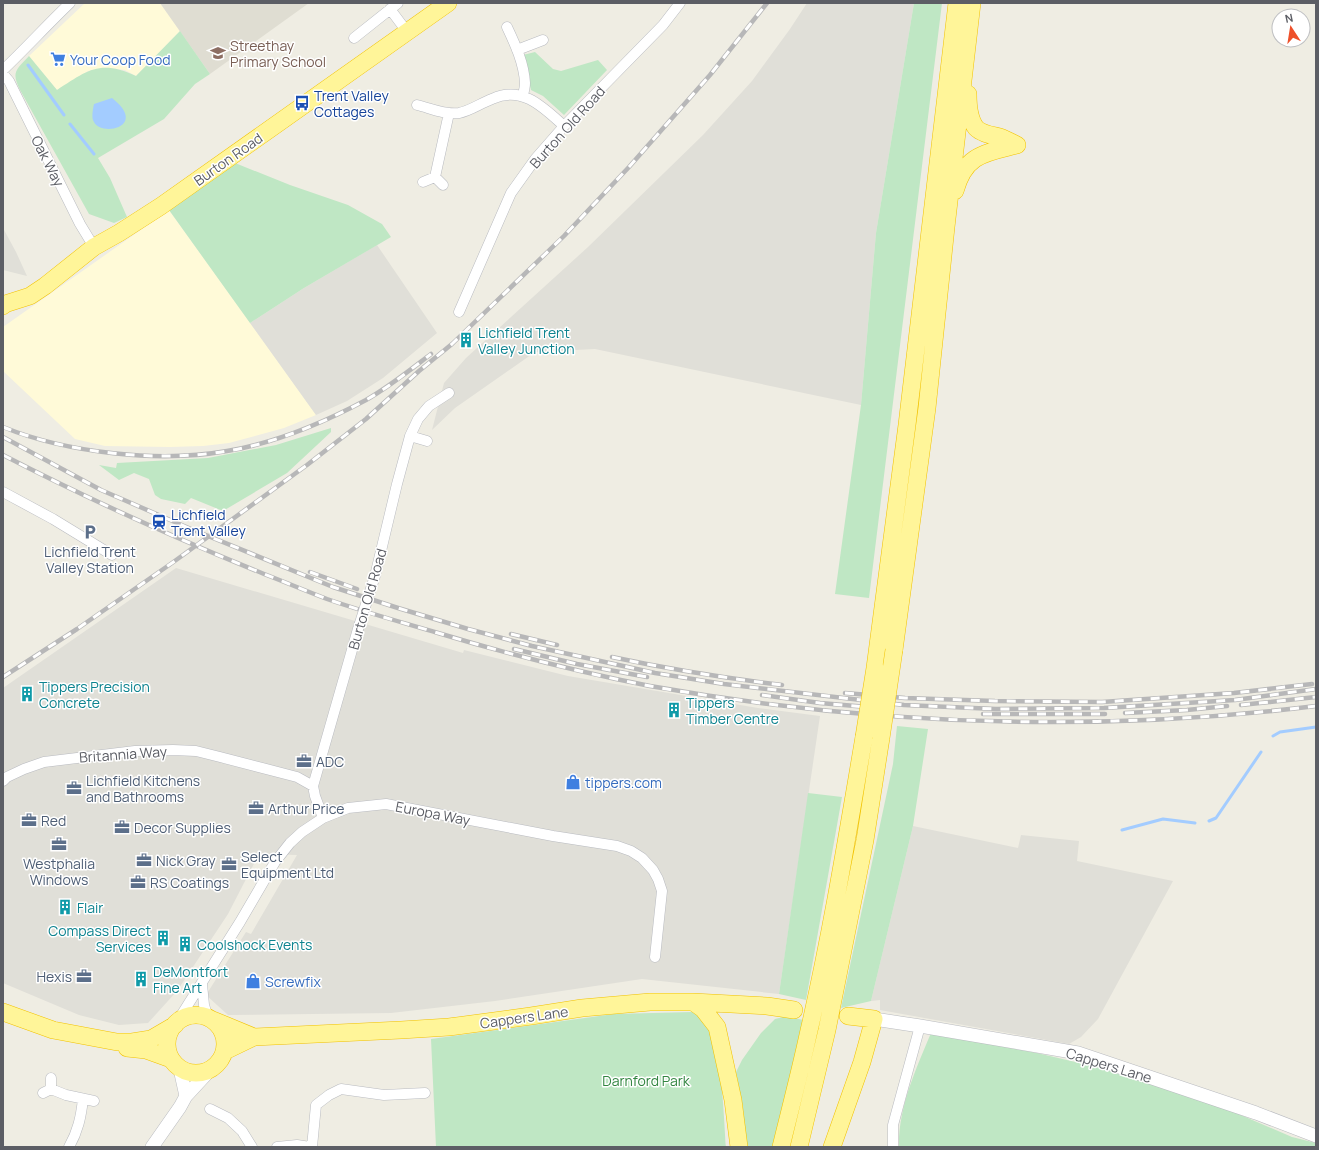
<svg xmlns="http://www.w3.org/2000/svg" width="1319" height="1150" font-family="Manrope,sans-serif">
  <style>
    .commercial { fill: #fffad8 }
    .industrial { fill: #e0dfd8 }
    .education { fill: #dfddd2 }
    .green { fill: #bfe7c4 }
    .water { fill: #a3ccff }
    .lines { fill: none; stroke-linecap: round; stroke-linejoin: round }
    .stream { stroke: #a3ccff; stroke-width: 3 }
    .minor-casing { stroke: #b9bbc0; stroke-width: 11 }
    .tertiary-casing { stroke: #b9bbc0; stroke-width: 14 }
    .trunk-casing { stroke: #f2c200; stroke-width: 18 }
    .minor { stroke: #fff; stroke-width: 10 }
    .tertiary { stroke: #fff; stroke-width: 13 }
    .trunk { stroke: #fff599; stroke-width: 17 }
    .rail-casing { stroke: #b7b7b8; stroke-width: 4.5 }
    .rail { stroke: #fff; stroke-width: 3; stroke-dasharray: 9; stroke-linecap: butt }
    .minor-bridge-casing { stroke: #b9bbc0; stroke-width: 11; stroke-linecap: butt }
    .trunk-bridge-casing { stroke: #f2c200; stroke-width: 18; stroke-linecap: butt }
    .minor-bridge { stroke: #fff; stroke-width: 10 }
    .trunk-bridge { stroke: #fff599; stroke-width: 17 }
    .labels { text-anchor: middle; dominant-baseline: central; stroke-width: 3; stroke-linejoin: round; paint-order: stroke }
    .education-label { font-size: 14px; fill: #785e54; stroke: #fff; text-anchor: start }
    .shop-label { font-size: 14px; fill: #366cbe; stroke: #fff; text-anchor: start }
    .transit-label { font-size: 14px; fill: #164399; stroke: #fff; text-anchor: start }
    .street-label { font-size: 14px; fill: #5c5e65; stroke: #fff }
    .culture-label { font-size: 14px; fill: #0d838f; stroke: #fff; text-anchor: start }
    .service-label { font-size: 14px; fill: #4e5e75; stroke: #fff; text-anchor: start }
    .park-label { font-size: 14px; fill: #328540; stroke: #fff }
  </style>
  <rect width="100%" height="100%" fill="#efede3"/>
  <path class="commercial" d="M 85,3 L 160,3 L 180,31 L 136,76 L 125,70 L 110,68 L 88,71 L 57,90 L 29,56 Z
    M 169,210 L 284,370 L 316,415 L 284,428 L 229,443 L 203,446 L 170,447 L 105,446 L 75,439 L 3,371 L 3,327 Z"/>
  <path class="industrial" d="M 807,3 L 914,3 L 876,233 L 861,405 L 595,349 L 535,352 L 455,408 L 432,430 L 444,383 L 466,358 L 588,247 L 703,135 L 752,81 L 790,29 Z
    M 3,228 L 16,252 L 27,276 L 3,270 Z
    M 377,245 L 437,333 L 383,378 L 347,401 L 316,415 L 250,323 L 304,288 Z
    M 176,568 L 463,653 L 464,650 L 568,676 L 758,708 L 820,716 L 779,994 L 642,979 L 495,1001 L 391,1013 L 228,1015 L 206,995 L 246,932 L 251,934 L 297,855 L 259,854 L 228,914 L 177,991 L 148,1023 L 119,1025 L 79,1015 L 3,983 L 3,688 Z
    M 913,826 L 1018,848 L 1021,835 L 1079,841 L 1077,861 L 1173,881 L 1098,1019 L 1081,1037 L 1069,1044 L 880,1010 L 880,1000 L 871,1001 Z"/>
  <path class="education" d="M 160,3 L 309,3 L 210,74 Z"/>
  <path class="green" d="M 914,3 L 942,3 L 869,598 L 835,594 L 861,405 L 876,233 Z
    M 180,31 L 210,74 L 195,84 L 164,119 L 98,158 L 110,178 L 127,217 L 114,223 L 89,214 L 20,90 C 11,72 16,70 29,56 L 57,90 C 87,71 99,59 136,76 Z
    M 535,52 L 553,69 L 561,71 L 598,60 L 607,70 L 564,115 L 543,96 L 531,90 L 523,55 Z
    M 235,163 L 290,185 L 348,205 L 382,224 L 391,237 L 304,288 L 250,323 L 169,210 Z
    M 331,428 L 331,432 L 287,473 L 223,511 L 191,498 L 185,504 L 161,499 L 155,495 L 149,479 L 134,473 L 119,480 L 99,465 L 116,468 L 117,463 L 208,458 L 276,445 Z
    M 897,726 L 928,729 L 913,826 L 871,1001 L 841,1008 L 893,764 Z
    M 808,793 L 842,797 L 806,1000 L 779,994 Z
    M 692,1012 C 695,1014 700,1015 703,1017 C 722,1035 724,1120 726,1147 L 436,1147 L 431,1039 L 614,1014 Z
    M 787,1016 L 803,1020 L 774,1147 L 746,1147 L 743,1108 L 736,1072 L 742,1060 L 761,1033 L 775,1019 Z
    M 931,1033 L 1037,1053 L 1105,1069 L 1227,1109 L 1292,1137 L 1316,1143 L 1316,1147 L 899,1147 C 898,1108 916,1069 931,1033 Z"/>
  <path class="water" d="M 112,98 C 149,127 101,137 94,122 C 91,118 93,109 94,104 Z"/>
  <g class="lines">
    <path class="stream" d="M 28,65 L 64,115
      M 70,124 L 94,154
      M 1273,736 L 1280,732 L 1316,727
      M 1209,821 L 1216,818 L 1261,752
      M 1122,830 L 1163,819 L 1195,823"/>
    <g class="minor-casing">
      <path id="minor" d="M 390,9 L 408,33
        M 507,27 C 515,44 524,63 525,83 C 525,87 524,91 523,95
        M 354,38 L 398,3
        M 517,50 L 543,40
        M 3,70 C 26,48 47,25 70,3
        M 3,74 L 9,81 L 80,224 L 94,247
        M 417,105 C 430,108 445,115 459,113 C 470,111 481,103 492,99 C 522,85 543,107 564,126
        M 435,177 L 449,113
        M 423,182 L 435,177 L 443,185
        M 459,312 L 511,193 L 536,158 L 564,126 L 663,25 L 680,3
        M 410,436 L 427,441
        M 3,492 L 53,519 L 112,555
        M 375,576 L 397,484 L 410,436 L 418,419 L 429,406 L 449,393
        M 3,781 L 7,777 L 24,769 L 44,762 L 135,751 L 173,750 L 196,751 L 220,757 L 297,777 L 313,786
        M 323,818 L 315,796 L 313,786 L 358,629
        M 202,984 L 204,1005 L 208,1018
        M 177,1022 L 240,922 L 275,862 L 290,843 L 302,832 L 323,818 L 348,808 L 386,804 L 553,836 L 617,846 L 631,851 L 642,858 L 653,870 L 658,879 L 662,891 L 655,957
        M 51,1089 L 66,1095 L 94,1101
        M 43,1093 L 51,1089 L 51,1078
        M 210,1109 L 228,1118 L 242,1131 L 252,1147
        M 69,1147 C 78,1131 81,1117 83,1099
        M 277,1147 L 297,1145 L 310,1147
        M 312,1147 L 316,1105 L 329,1095 L 341,1089 L 384,1095 L 425,1093
        M 893,1147 L 893,1125 L 920,1026"/>
    </g>
    <g class="tertiary-casing">
      <path id="tertiary" d="M 874,1019 L 920,1026 L 1078,1053 L 1256,1113 L 1316,1136
        M 180,1069 L 186,1096
        M 152,1147 L 180,1107 L 186,1096 L 210,1070"/>
    </g>
    <g class="trunk-casing">
      <path id="trunk" d="M 968,94 C 968,105 969,119 976,128 C 982,134 992,135 1000,137 C 1006,139 1011,142 1017,145
        M 955,191 C 965,154 985,153 1017,145
        M 3,306 L 5,304 L 30,296 L 45,286 L 94,247 L 119,233 L 161,206 L 448,3
        M 894,650 L 927,408 L 946,227 L 972,3
        M 875,668 L 907,425 L 957,3
        M 693,1002 L 703,1009 L 717,1027 L 733,1100 L 739,1147
        M 3,1012 L 53,1030 L 117,1042 L 132,1042 L 151,1039 L 175,1025
        M167 1044a29 29 0 1 1 58 0a29 29 0 1 1-58 0Z
        M 213,1020 L 254,1037
        M 127,1048 L 146,1050 L 171,1059
        M 225,1051 L 254,1037 L 401,1030 L 449,1027 L 531,1016 L 582,1008 L 650,1002 L 693,1002 L 767,1006 L 794,1010
        M 781,1147 C 790,1110 800,1072 808,1035 C 831,936 847,837 864,737
        M 799,1147 L 827,1030 L 865,840 L 881,738
        M 832,1147 L 862,1062 L 874,1019 L 848,1016"/>
    </g>
    <use href="#minor" class="minor"/>
    <use href="#tertiary" class="tertiary"/>
    <use href="#trunk" class="trunk"/>
    <g class="rail-casing">
      <path id="rail" d="M 3,427 C 67,453 159,463 227,451 C 276,443 323,423 366,400 C 389,387 410,370 431,354
        M 3,437 L 101,490 L 191,529 L 333,587 L 398,608 L 468,629 L 532,646 L 655,673 L 724,684 L 904,705 L 996,709 L 1104,708 L 1235,700 L 1316,689
        M 3,455 C 88,499 175,538 264,574 C 285,582 306,591 327,599 C 364,612 401,622 438,633 C 508,654 578,672 650,686 C 869,725 1095,733 1316,706
        M 310,572 L 357,589
        M 511,634 L 557,645
        M 514,649 L 577,664 L 647,677
        M 612,657 C 668,669 725,678 782,685
        M 3,677 L 77,629 L 172,563 L 307,465 L 366,419 L 419,371 L 452,344 L 564,236 L 629,167 L 710,75 L 767,3
        M 845,693 L 905,698 L 995,701 L 1102,702 L 1234,693 L 1312,684
        M 762,695 L 820,703 L 891,709
        M 1241,705 L 1316,697
        M 1125,713 L 1187,710 L 1227,706
        M 983,714 L 1105,714"/>
    </g>
    <use href="#rail" class="rail"/>
    <g class="minor-bridge-casing">
      <path id="minor-bridge" d="M 358,629 L 375,576"/>
    </g>
    <g class="trunk-bridge-casing">
      <path id="trunk-bridge" d="M 864,737 L 875,668
        M 881,738 L 894,650"/>
    </g>
    <use href="#minor-bridge" class="minor-bridge"/>
    <use href="#trunk-bridge" class="trunk-bridge"/>
  </g>
  <defs>
    <g id="school-bare" transform="scale(1.2)"><path d="M0-5L7-2L0 1L-7-2ZM-4 1L0 2.5L4 1V4Q0 6-4 4Z" fill="#8d6e63" stroke="#fff" stroke-width="2.5" paint-order="stroke"/></g>
    <g id="supermarket-bare" transform="scale(1.2)"><path d="M-6-5.5h2.5l.6 2H6L4.5 2H-2.5L-4.4-4H-6ZM-1.5 3.2a1.3 1.3 0 1 0 .1 0ZM3 3.2a1.3 1.3 0 1 0 .1 0Z" fill="#3f7fe0" stroke="#fff" stroke-width="2.5" paint-order="stroke"/></g>
    <g id="bus-bare" transform="scale(1.2)"><path d="M-5-6H5V4H4V6H2V4H-2V6H-4V4H-5ZM-3.5-4V0h7V-4ZM-3.5 1.2v1.5H-2V1.2ZM2 1.2v1.5H3.5V1.2Z" fill="#1a4fb4" stroke="#fff" stroke-width="2.5" paint-order="stroke"/></g>
    <g id="building-bare" transform="scale(1.2)"><path d="M-4-6H4V6H1V3H-1V6H-4ZM-2.5-4.3h1.7v1.8h-1.7ZM.8-4.3h1.7v1.8H.8ZM-2.5-1h1.7V.8h-1.7ZM.8-1h1.7V.8H.8Z" fill="#0f9aa8" stroke="#fff" stroke-width="2.5" paint-order="stroke"/></g>
    <g id="station-bare" transform="scale(1.2)"><path d="M-3-6H3Q5-6 5-4V2Q5 4 3 4L4.5 6H3L1.5 4h-3L-3 6H-4.5L-3 4Q-5 4-5 2V-4Q-5-6-3-6ZM-3.5-4v3h7v-3ZM-3.5 1v1.5H-2V1ZM2 1v1.5H3.5V1Z" fill="#1a4fb4" stroke="#fff" stroke-width="2.5" paint-order="stroke"/></g>
    <g id="parking-bare" transform="scale(1.2)"><path d="M-3.5-5.5H1a3.5 3.5 0 0 1 0 7H-1V5.5H-3.5ZM-1-3.4V-.6H.8a1.4 1.4 0 0 0 0-2.8Z" fill="#5c6f8a" stroke="#fff" stroke-width="2.5" paint-order="stroke"/></g>
    <g id="office-bare" transform="scale(1.2)"><path d="M-6-3h4V-5.5h4V-3h4V5H-6ZM-1-4.5V-3h2v-1.5ZM-6 0V1H6V0Z" fill="#5c6f8a" stroke="#fff" stroke-width="2.5" paint-order="stroke"/></g>
    <g id="shop-bare" transform="scale(1.2)"><path d="M-5-2.5h2.3a2.7 3.5 0 0 1 5.4 0H5L5.5 6h-11ZM-1.5-2.5h3a1.5 2.3 0 0 0-3 0Z" fill="#3f7fe0" stroke="#fff" stroke-width="2.5" paint-order="stroke"/></g>
  </defs>
  <g fill-rule="evenodd">
    <use href="#school-bare" x="218" y="53"/>
    <use href="#supermarket-bare" x="58" y="59"/>
    <use href="#bus-bare" x="302" y="103"/>
    <use href="#building-bare" x="466" y="340"/>
    <use href="#station-bare" x="159" y="522"/>
    <use href="#parking-bare" x="90" y="532"/>
    <use href="#building-bare" x="27" y="694"/>
    <use href="#building-bare" x="674" y="710"/>
    <use href="#office-bare" x="304" y="761"/>
    <use href="#shop-bare" x="573" y="782"/>
    <use href="#office-bare" x="74" y="788"/>
    <use href="#office-bare" x="256" y="808"/>
    <use href="#office-bare" x="29" y="820"/>
    <use href="#office-bare" x="122" y="827"/>
    <use href="#office-bare" x="59" y="844"/>
    <use href="#office-bare" x="144" y="860"/>
    <use href="#office-bare" x="229" y="864"/>
    <use href="#office-bare" x="138" y="882"/>
    <use href="#building-bare" x="65" y="907"/>
    <use href="#building-bare" x="163" y="938"/>
    <use href="#building-bare" x="185" y="944"/>
    <use href="#office-bare" x="84" y="976"/>
    <use href="#building-bare" x="141" y="979"/>
    <use href="#shop-bare" x="253" y="981"/>
  </g>
  <g class="labels">
    <g class="education-label">
      <text x="230" y="45">Streethay<tspan x="230" dy="16">Primary School</tspan></text>
    </g>
    <g class="shop-label">
      <text x="70" y="59">Your Coop Food</text>
      <text x="585" y="782">tippers.com</text>
      <text x="265" y="981">Screwfix</text>
    </g>
    <g class="transit-label">
      <text x="314" y="95">Trent Valley<tspan x="314" dy="16">Cottages</tspan></text>
      <text x="171" y="514">Lichfield<tspan x="171" dy="16">Trent Valley</tspan></text>
    </g>
    <g class="street-label">
      <text transform="translate(567 127) rotate(-48)">Burton Old Road</text>
      <text transform="translate(228 159) rotate(-35)">Burton Road</text>
      <text transform="translate(48 161) rotate(63)">Oak Way</text>
      <text transform="translate(367 599) rotate(-74)">Burton Old Road</text>
      <text transform="translate(123 754) rotate(-4)">Britannia Way</text>
      <text transform="translate(433 813) rotate(11)">Europa Way</text>
      <text transform="translate(524 1017) rotate(-8)">Cappers Lane</text>
      <text transform="translate(1109 1065) rotate(17)">Cappers Lane</text>
    </g>
    <g class="culture-label">
      <text x="478" y="332">Lichfield Trent<tspan x="478" dy="16">Valley Junction</tspan></text>
      <text x="39" y="686">Tippers Precision<tspan x="39" dy="16">Concrete</tspan></text>
      <text x="686" y="702">Tippers<tspan x="686" dy="16">Timber Centre</tspan></text>
      <text x="77" y="907">Flair</text>
      <text x="151" y="930" text-anchor="end">Compass Direct<tspan x="151" dy="16">Services</tspan></text>
      <text x="197" y="944">Coolshock Events</text>
      <text x="153" y="971">DeMontfort<tspan x="153" dy="16">Fine Art</tspan></text>
    </g>
    <g class="service-label">
      <text x="90" y="551" text-anchor="middle">Lichfield Trent<tspan x="90" dy="16">Valley Station</tspan></text>
      <text x="316" y="761">ADC</text>
      <text x="86" y="780">Lichfield Kitchens<tspan x="86" dy="16">and Bathrooms</tspan></text>
      <text x="268" y="808">Arthur Price</text>
      <text x="41" y="820">Red</text>
      <text x="134" y="827">Decor Supplies</text>
      <text x="241" y="856">Select<tspan x="241" dy="16">Equipment Ltd</tspan></text>
      <text x="156" y="860">Nick Gray</text>
      <text x="59" y="863" text-anchor="middle">Westphalia<tspan x="59" dy="16">Windows</tspan></text>
      <text x="150" y="882">RS Coatings</text>
      <text x="72" y="976" text-anchor="end">Hexis</text>
    </g>
    <g class="park-label">
      <text x="646" y="1080">Darnford Park</text>
    </g>
  </g>
  <rect width="1319" height="1150" fill="none" stroke="#5c5e65" stroke-width="8"/>
  <g transform="translate(1291 28) rotate(348)"><circle r="19" fill="#ffffff" stroke="#bebfc1"/>
  <path d="M0-3L7 15L0 10L-7 15Z" fill="#ee502a"/>
  <text y="-6" font-size="11" font-weight="bold" text-anchor="middle" fill="#5c5e65">N</text>
  </g>
</svg>
